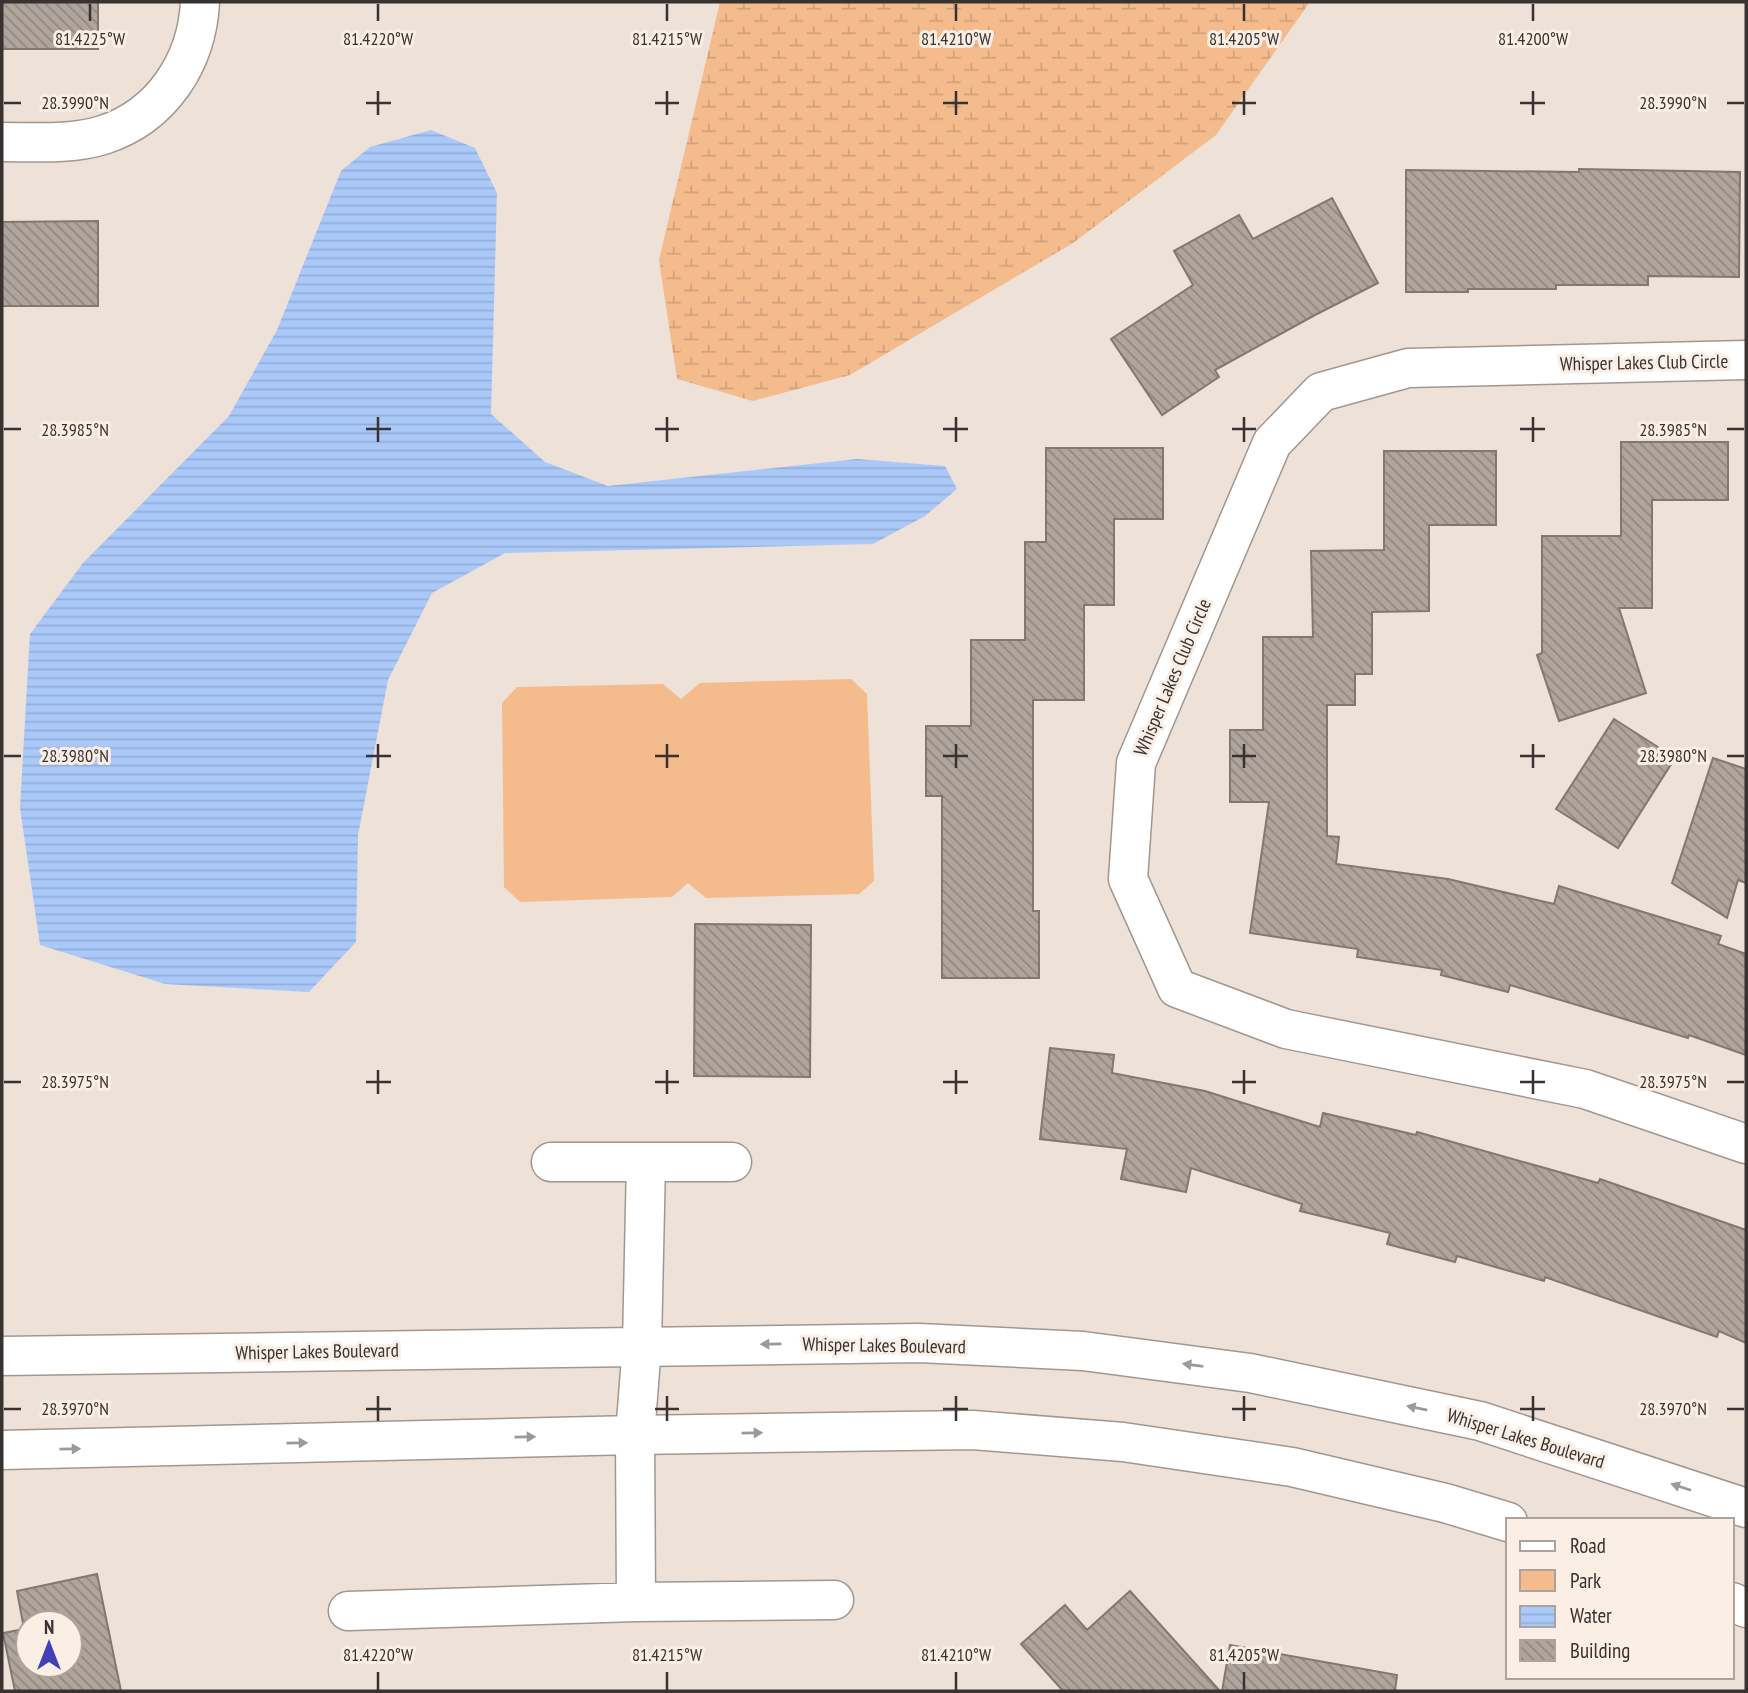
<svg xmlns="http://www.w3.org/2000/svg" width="1748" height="1693" font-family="'PT Sans Narrow',sans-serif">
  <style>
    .wetland { fill: url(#wetland-marsh) }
    .green { fill: #f4bb8d }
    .water { fill: url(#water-rules) }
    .building { fill: url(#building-back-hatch); stroke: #837870; stroke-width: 2; fill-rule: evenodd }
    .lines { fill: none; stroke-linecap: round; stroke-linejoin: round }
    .minor-casing { stroke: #a2978f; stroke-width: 41 }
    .minor { stroke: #fff; stroke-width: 38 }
    .oneway { fill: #9c9998 }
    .ticks { fill: none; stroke: #383330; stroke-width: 2.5 }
    .labels { text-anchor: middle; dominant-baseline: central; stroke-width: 6; stroke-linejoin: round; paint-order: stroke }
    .street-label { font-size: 19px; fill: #383330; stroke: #faeee5 }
    .ticks-label { font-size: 18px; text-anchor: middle; fill: #383330; stroke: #faeee5; stroke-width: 6; stroke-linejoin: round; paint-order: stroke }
  </style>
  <defs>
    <pattern id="wetland-marsh" width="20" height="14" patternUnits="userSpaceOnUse" patternTransform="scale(1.75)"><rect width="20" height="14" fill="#f4bb8d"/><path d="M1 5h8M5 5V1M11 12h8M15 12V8" fill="none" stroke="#d2a17a"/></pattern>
    <pattern id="water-rules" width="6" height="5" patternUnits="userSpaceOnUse" patternTransform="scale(1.75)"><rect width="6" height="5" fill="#aac9f9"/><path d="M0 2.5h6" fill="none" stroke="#93add6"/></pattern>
    <pattern id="building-back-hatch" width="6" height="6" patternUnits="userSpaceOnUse" patternTransform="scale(1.75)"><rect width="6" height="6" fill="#b0a59d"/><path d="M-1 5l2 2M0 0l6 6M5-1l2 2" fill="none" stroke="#908780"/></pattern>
  </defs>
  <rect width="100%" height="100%" fill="#ede1d8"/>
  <path class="wetland" d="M 720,2 L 1310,2 L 1216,135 L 1073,243 L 850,375 L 753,401 L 677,379 L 659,260 Z"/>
  <path class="green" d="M 851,679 L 867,694 L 874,881 L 859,894 L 706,898 L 688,883 L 672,897 L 520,902 L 504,887 L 502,703 L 517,687 L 663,684 L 681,699 L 700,683 Z"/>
  <path class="water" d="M 431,130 L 475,148 L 497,193 L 491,414 L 545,462 L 608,486 L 857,459 L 945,466 L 957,489 L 925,516 L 873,544 L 505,553 L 432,593 L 388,680 L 358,835 L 356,942 L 309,992 L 165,984 L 40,945 L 20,808 L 30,634 L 83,563 L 229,416 L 277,330 L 341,171 L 370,147 Z"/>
  <path class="building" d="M 2,2 L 98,2 L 98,49 L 2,49 Z
    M 1579,169 L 1740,172 L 1739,277 L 1648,276 L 1648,285 L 1556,285 L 1556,289 L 1468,289 L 1468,292 L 1406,292 L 1406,170 L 1579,172 Z
    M 1332,198 L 1378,283 L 1315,315 L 1215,370 L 1219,377 L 1162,415 L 1111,339 L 1193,285 L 1174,251 L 1239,215 L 1253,239 Z
    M 98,221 L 98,306 L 2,306 L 2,222 Z
    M 1621,442 L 1728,442 L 1728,500 L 1652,500 L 1652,608 L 1619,608 L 1646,693 L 1559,721 L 1537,655 L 1542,653 L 1542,536 L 1621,536 Z
    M 1046,448 L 1163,448 L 1163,519 L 1114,519 L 1114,605 L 1084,605 L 1084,700 L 1033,700 L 1033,911 L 1039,911 L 1039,978 L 942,978 L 942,796 L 926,796 L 926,726 L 971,726 L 971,640 L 1025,640 L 1025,542 L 1046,542 Z
    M 1384,451 L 1496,451 L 1496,525 L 1429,525 L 1429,611 L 1372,612 L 1372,674 L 1355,674 L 1355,705 L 1327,705 L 1327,836 L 1339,837 L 1336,864 L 1448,879 L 1554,904 L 1559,886 L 1721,936 L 1718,944 L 1746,954 L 1746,1055 L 1689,1035 L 1688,1038 L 1510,985 L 1508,992 L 1441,975 L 1442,970 L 1357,957 L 1358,949 L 1250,933 L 1269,802 L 1230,802 L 1230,730 L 1263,730 L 1263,637 L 1313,637 L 1311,551 L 1384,550 Z
    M 1614,719 L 1675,758 L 1618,848 L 1556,809 Z
    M 1713,758 L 1746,769 L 1746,883 L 1738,880 L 1727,918 L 1672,883 Z
    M 695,924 L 811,925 L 810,1077 L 694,1076 Z
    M 1050,1048 L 1114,1055 L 1112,1073 L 1205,1091 L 1320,1127 L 1323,1113 L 1416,1135 L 1417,1132 L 1598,1183 L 1600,1179 L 1746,1230 L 1746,1343 L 1719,1331 L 1717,1337 L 1545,1277 L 1544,1281 L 1457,1256 L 1455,1262 L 1387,1244 L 1390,1233 L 1300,1211 L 1302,1204 L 1191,1168 L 1186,1192 L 1121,1179 L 1127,1149 L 1040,1139 Z
    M 97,1574 L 121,1691 L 15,1691 L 3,1633 L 24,1629 L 17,1591 ZM 28,1623 L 70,1623 L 70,1665 L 28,1665 Z
    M 1130,1591 L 1220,1691 L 1063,1691 L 1021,1644 L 1065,1605 L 1087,1630 Z
    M 1230,1645 L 1397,1675 L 1395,1691 L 1222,1691 Z"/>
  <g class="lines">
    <g class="minor-casing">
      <path id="minor" d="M 2,142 C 35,142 71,145 103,135 C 162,116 197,62 200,2
        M 1746,360 L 1408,368 L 1321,392 L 1272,443 L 1136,763 L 1128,879 L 1177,988 L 1286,1029 L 1585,1089 L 1746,1144
        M 551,1162 L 646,1162 L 642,1345 L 635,1435 L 636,1602
        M 646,1162 L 732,1162
        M 2,1356 L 919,1343 L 1083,1351 L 1250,1373 L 1480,1421 L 1746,1508
        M 2,1450 L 635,1435 L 973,1430 L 1123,1442 L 1292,1467 L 1445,1503 L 1508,1522
        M 1732,1602 L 1746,1608
        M 348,1611 L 636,1602 L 834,1600"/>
    </g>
    <use href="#minor" class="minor"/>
  </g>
  <defs><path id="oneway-solid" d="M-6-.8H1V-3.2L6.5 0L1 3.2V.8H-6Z" transform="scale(1.75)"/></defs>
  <g class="oneway">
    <use href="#oneway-solid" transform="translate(771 1344) rotate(179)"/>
    <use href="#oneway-solid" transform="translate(1193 1365) rotate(-173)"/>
    <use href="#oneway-solid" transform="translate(1417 1408) rotate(-168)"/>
    <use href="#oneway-solid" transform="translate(752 1433) rotate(-1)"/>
    <use href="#oneway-solid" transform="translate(525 1437) rotate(-1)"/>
    <use href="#oneway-solid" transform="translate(297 1443) rotate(-1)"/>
    <use href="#oneway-solid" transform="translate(70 1449) rotate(-1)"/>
    <use href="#oneway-solid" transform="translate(1681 1487) rotate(-162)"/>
  </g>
  <path class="ticks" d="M 90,4 L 90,21M 378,4 L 378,21M 667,4 L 667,21M 956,4 L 956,21M 1244,4 L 1244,21M 1533,4 L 1533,21M 378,91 L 378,115M 667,91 L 667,115M 956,91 L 956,115M 1244,91 L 1244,115M 1533,91 L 1533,115M 4,103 L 21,103M 366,103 L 391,103M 655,103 L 679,103M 943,103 L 968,103M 1232,103 L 1256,103M 1520,103 L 1545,103M 1727,103 L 1744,103M 378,417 L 378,442M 667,417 L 667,442M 956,417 L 956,442M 1244,417 L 1244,442M 1533,417 L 1533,442M 4,429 L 21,429M 366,429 L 391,429M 655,429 L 679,429M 943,429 L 968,429M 1232,429 L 1256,429M 1520,429 L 1545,429M 1727,429 L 1744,429M 378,744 L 378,768M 667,744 L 667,768M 956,744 L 956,768M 1244,744 L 1244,768M 1533,744 L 1533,768M 4,756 L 21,756M 366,756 L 391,756M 655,756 L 679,756M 943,756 L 968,756M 1232,756 L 1256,756M 1520,756 L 1545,756M 1727,756 L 1744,756M 378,1070 L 378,1094M 667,1070 L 667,1094M 956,1070 L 956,1094M 1244,1070 L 1244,1094M 1533,1070 L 1533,1094M 4,1082 L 21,1082M 366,1082 L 391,1082M 655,1082 L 679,1082M 943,1082 L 968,1082M 1232,1082 L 1256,1082M 1520,1082 L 1545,1082M 1727,1082 L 1744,1082M 378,1396 L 378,1421M 667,1396 L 667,1421M 956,1396 L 956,1421M 1244,1396 L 1244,1421M 1533,1396 L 1533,1421M 4,1409 L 21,1409M 366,1409 L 391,1409M 655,1409 L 679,1409M 943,1409 L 968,1409M 1232,1409 L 1256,1409M 1520,1409 L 1545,1409M 1727,1409 L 1744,1409M 378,1672 L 378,1690M 667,1672 L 667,1690M 956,1672 L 956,1690M 1244,1672 L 1244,1690"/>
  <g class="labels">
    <g class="street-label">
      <text transform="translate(1644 362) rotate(-1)">Whisper Lakes Club Circle</text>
      <text transform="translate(1172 677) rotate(-67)">Whisper Lakes Club Circle</text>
      <text transform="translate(884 1345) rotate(1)">Whisper Lakes Boulevard</text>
      <text transform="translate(317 1351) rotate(-1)">Whisper Lakes Boulevard</text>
      <text transform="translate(1526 1438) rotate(17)">Whisper Lakes Boulevard</text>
    </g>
  </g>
  <g class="ticks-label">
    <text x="90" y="45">81.4225°W</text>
    <text x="378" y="45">81.4220°W</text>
    <text x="667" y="45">81.4215°W</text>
    <text x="956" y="45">81.4210°W</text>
    <text x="1244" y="45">81.4205°W</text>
    <text x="1533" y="45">81.4200°W</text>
    <text x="75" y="109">28.3990°N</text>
    <text x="1673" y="109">28.3990°N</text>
    <text x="75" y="436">28.3985°N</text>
    <text x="1673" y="436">28.3985°N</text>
    <text x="75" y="762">28.3980°N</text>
    <text x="1673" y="762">28.3980°N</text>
    <text x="75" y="1088">28.3975°N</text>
    <text x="1673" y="1088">28.3975°N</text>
    <text x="75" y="1415">28.3970°N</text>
    <text x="1673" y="1415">28.3970°N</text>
    <text x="378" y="1661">81.4220°W</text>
    <text x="667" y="1661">81.4215°W</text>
    <text x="956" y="1661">81.4210°W</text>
    <text x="1244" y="1661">81.4205°W</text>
  </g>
  <rect width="1748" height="1693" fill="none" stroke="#383330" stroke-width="7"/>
  <rect x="1506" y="1518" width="228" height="161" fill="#faeee5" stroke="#aca39d" stroke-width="2"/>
  <rect x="1520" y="1541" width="35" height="10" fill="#ffffff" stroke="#aca39d" stroke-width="2"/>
  <text x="1570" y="1553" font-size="21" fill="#383330">Road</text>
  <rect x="1520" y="1570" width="35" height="21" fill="#f4bb8d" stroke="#aca39d" stroke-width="2"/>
  <text x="1570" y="1588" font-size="21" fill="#383330">Park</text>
  <rect x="1520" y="1606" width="35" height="21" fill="url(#water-rules)" stroke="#aca39d" stroke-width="2"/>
  <text x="1570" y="1623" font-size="21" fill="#383330">Water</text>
  <rect x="1520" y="1640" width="35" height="21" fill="url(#building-back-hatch)" stroke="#aca39d" stroke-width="2"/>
  <text x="1570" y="1658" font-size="21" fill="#383330">Building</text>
  <g transform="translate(49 1644)"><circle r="33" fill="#faeee5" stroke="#aca39d" stroke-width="2"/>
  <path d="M0-5L12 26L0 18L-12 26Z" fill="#4340b6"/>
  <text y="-10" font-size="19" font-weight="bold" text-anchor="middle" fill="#383330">N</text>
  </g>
</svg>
